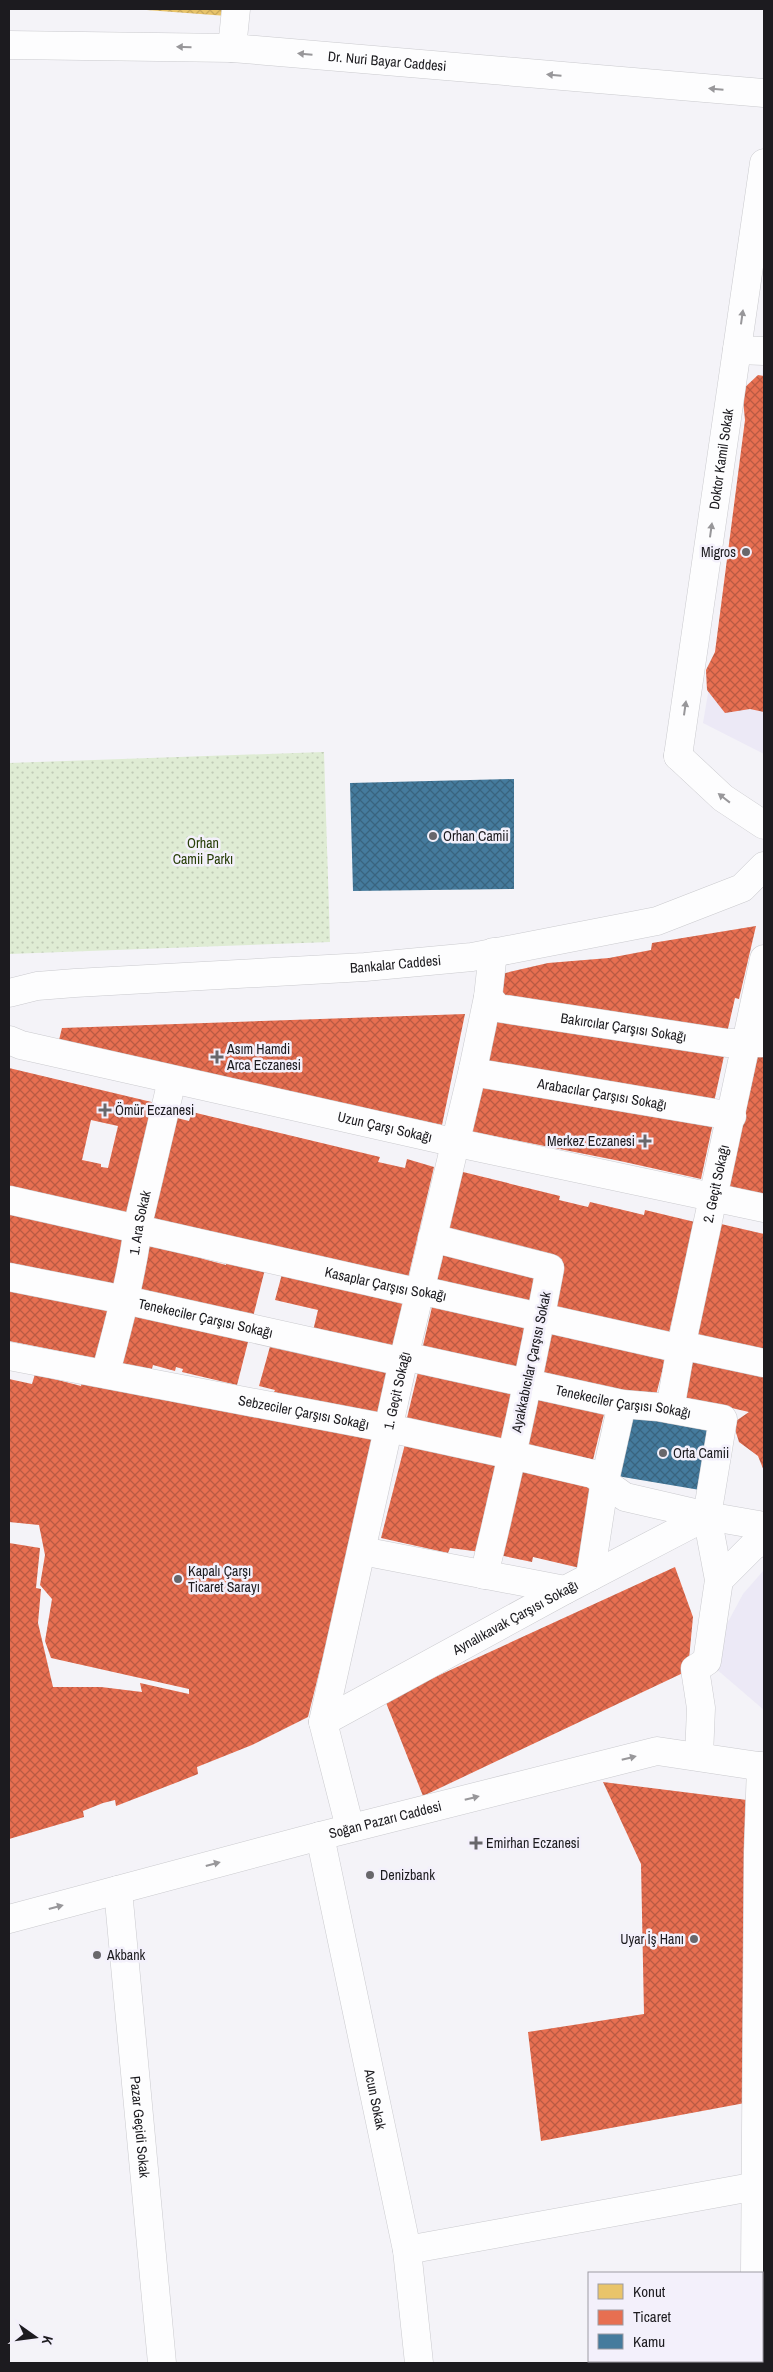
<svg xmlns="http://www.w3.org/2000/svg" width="773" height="2372" font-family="'Archivo Narrow',sans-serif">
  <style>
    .built { fill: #ece9f6 }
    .park { fill: url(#park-dots) }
    .homes { fill: url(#homes-cross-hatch) }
    .shops { fill: url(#shops-cross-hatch); fill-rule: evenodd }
    .public { fill: url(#public-cross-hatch) }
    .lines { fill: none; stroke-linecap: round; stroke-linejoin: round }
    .minor-casing { stroke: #cacace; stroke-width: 29 }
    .major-casing { stroke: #cacace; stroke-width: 29 }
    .minor { stroke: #fdfdfe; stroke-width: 28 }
    .major { stroke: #fdfdfe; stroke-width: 28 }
    .oneway { fill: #98979a }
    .poi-dot { fill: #68676b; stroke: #f3f0fb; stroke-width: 2 }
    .labels { text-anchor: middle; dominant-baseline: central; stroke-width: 5; stroke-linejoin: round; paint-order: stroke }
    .street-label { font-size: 14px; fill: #1c1b1f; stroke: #f3f0fb }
    .poi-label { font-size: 14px; fill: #1c1b1f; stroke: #f3f0fb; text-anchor: start }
    .park-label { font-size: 14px; fill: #273e07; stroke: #f3f0fb }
  </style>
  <defs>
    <pattern id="park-dots" width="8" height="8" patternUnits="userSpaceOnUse" patternTransform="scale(1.25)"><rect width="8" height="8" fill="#dfecd4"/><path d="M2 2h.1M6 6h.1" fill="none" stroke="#bfcab6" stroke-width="1.8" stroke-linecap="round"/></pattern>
    <pattern id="homes-cross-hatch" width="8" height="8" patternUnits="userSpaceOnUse" patternTransform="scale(1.25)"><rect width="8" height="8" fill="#e9c46a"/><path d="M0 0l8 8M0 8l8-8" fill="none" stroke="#c7a85b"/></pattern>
    <pattern id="shops-cross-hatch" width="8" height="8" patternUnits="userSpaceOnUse" patternTransform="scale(1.25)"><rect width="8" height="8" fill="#e76f51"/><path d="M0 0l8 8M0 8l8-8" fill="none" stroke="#ba5a43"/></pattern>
    <pattern id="public-cross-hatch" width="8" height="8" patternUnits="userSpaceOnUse" patternTransform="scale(1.25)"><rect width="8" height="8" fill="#457b9d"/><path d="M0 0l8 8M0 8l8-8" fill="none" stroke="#39647f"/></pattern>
  </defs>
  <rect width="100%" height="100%" fill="#f4f3f8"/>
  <path class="built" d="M 764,362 L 764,754 L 703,723 Z
    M 764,1570 L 764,1710 L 707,1661 L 743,1594 Z"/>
  <path class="park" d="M 324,752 L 330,942 L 9,954 L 9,763 Z"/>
  <path class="homes" d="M 133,9 L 227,9 L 227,16 Z"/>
  <path class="shops" d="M 758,375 L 764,376 L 764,712 L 750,709 L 725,713 L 707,690 L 706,670 L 715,652 L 745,420 L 742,390 Z
    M 756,926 L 739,999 L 735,998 L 727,1033 L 498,1001 L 501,974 L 548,963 L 609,958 L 651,950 L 652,943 Z
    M 465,1014 L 442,1125 L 58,1044 L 62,1028 Z
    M 496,1014 L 724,1056 L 714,1102 L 487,1064 Z
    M 759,1051 L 764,1052 L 764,1194 L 728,1187 Z
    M 9,1068 L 160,1104 L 133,1216 L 9,1188 ZM 91,1120 L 118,1126 L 108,1168 L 101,1167 L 101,1164 L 82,1160 Z
    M 479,1084 L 560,1101 L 632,1106 L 713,1123 L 701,1179 L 620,1161 L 469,1131 Z
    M 192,1112 L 380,1157 L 378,1162 L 405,1168 L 407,1159 L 434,1167 L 408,1278 L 147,1222 L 173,1117 L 189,1121 Z
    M 459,1171 L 560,1196 L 559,1200 L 588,1207 L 590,1202 L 644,1215 L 645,1210 L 695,1222 L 668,1337 L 549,1312 L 562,1259 L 444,1230 Z
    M 9,1212 L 131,1238 L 118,1291 L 9,1269 Z
    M 721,1224 L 764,1234 L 764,1356 L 694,1343 Z
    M 143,1239 L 194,1251 L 194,1256 L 207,1260 L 226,1265 L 227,1260 L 265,1269 L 253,1317 L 131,1293 Z
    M 445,1249 L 541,1272 L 529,1308 L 435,1287 Z
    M 282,1274 L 404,1304 L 394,1348 L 313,1331 L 318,1310 L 275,1300 Z
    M 9,1288 L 115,1310 L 104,1360 L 9,1341 Z
    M 432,1307 L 480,1318 L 482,1310 L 536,1323 L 519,1370 L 422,1350 Z
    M 130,1311 L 249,1338 L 237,1385 L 182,1372 L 183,1369 L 176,1367 L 175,1371 L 153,1365 L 151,1372 L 113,1368 Z
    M 547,1330 L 666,1356 L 655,1399 L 535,1377 Z
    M 271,1343 L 391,1364 L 379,1418 L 274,1392 L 275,1390 L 259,1386 Z
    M 694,1355 L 764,1371 L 764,1471 L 758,1456 L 739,1442 L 733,1423 L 749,1412 L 710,1403 L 683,1401 Z
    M 418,1372 L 522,1390 L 507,1448 L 407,1418 Z
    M 35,1374 L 81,1386 L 82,1381 L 378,1438 L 366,1467 L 361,1487 L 365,1488 L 308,1717 L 252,1745 L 197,1767 L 198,1774 L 183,1780 L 116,1806 L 115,1800 L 103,1803 L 83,1811 L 84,1817 L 9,1839 L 9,1543 L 40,1548 L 36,1588 L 41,1589 L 38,1623 L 53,1687 L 101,1687 L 142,1692 L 140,1683 L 189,1694 L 189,1689 L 51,1658 L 45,1641 L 52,1599 L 40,1585 L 45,1555 L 39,1525 L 9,1522 L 9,1379 L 32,1384 Z
    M 536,1396 L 605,1410 L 592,1464 L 521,1446 Z
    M 405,1444 L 501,1464 L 481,1552 L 450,1548 L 448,1553 L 381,1538 Z
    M 518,1466 L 594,1483 L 580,1568 L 533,1557 L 532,1562 L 499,1555 Z
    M 675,1567 L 693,1617 L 689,1659 L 683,1673 L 423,1796 L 385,1700 Z
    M 603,1782 L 747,1800 L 745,2103 L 541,2141 L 528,2032 L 644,2014 L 641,1864 Z"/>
  <path class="public" d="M 514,779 L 514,889 L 353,891 L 350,783 Z
    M 626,1415 L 708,1429 L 700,1490 L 617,1476 Z"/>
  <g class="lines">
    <g class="minor-casing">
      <g id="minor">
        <path id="s1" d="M 236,9 L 232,48 L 764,93"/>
        <path d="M 737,350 L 764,351"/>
        <path id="s2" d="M 678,756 L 764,163"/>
        <path id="s3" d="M 9,993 L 37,986 L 75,983 L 365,967 L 472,957 L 657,921 L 742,888 L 764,866"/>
        <path id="s4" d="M 488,997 L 498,1008 L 727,1043 L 763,1043"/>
        <path id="s5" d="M 9,1040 L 21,1045 L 439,1139 L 764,1208"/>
        <path id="s6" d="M 473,1069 L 484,1074 L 732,1116"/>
        <path id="s7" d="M 9,1200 L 407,1290 L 433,1293 L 668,1346 L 694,1348 L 764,1363"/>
        <path d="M 432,1238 L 550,1268 C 531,1371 509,1473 484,1575"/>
        <path id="s8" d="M 9,1277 L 125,1300 L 403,1362"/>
        <path id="s9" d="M 9,1356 L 402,1431 L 512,1455 L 593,1474 L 625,1497 L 707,1516 L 764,1526"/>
        <path id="s10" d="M 404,1356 L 622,1404 L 658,1407 L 723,1419 L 707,1516 L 719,1580"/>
        <path id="s11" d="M 108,1364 C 121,1316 133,1269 139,1220 L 172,1080"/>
        <path id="s12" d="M 670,1409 L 681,1347 L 764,959"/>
        <path d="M 362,1551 L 565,1590"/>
        <path d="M 590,1577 L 605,1480 L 622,1404"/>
        <path id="s13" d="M 323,1722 L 565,1590 L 707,1516"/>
        <path d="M 699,1756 L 701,1708 L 695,1669 L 707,1661 L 719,1580 L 752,1547 L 764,1539"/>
        <path id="s14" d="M 350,1828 L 323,1722 L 403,1362 L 473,1069 L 488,997 L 493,952"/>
        <path id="s15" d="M 320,1836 L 407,2250 L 419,2363"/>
        <path id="s16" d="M 118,1890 L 162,2363"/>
        <path d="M 407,2250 L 757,2186"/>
        <path d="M 755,2273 L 758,1852 L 761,1766"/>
        <path d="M 753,2363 L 753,2361"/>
      </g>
    </g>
    <g class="major-casing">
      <g id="major">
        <path d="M 9,45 L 232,48"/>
        <path d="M 678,756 L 723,798 L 764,825"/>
        <path id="s17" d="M 9,1919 L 320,1836 L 657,1751 L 764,1767"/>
      </g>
    </g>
    <use href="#minor" class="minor"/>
    <use href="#major" class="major"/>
  </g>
  <defs><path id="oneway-solid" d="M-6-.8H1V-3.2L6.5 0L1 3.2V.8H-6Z" transform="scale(1.25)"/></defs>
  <g class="oneway">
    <use href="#oneway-solid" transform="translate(184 47) rotate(-179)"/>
    <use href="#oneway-solid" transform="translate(305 54) rotate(-175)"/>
    <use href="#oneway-solid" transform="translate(554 75) rotate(-175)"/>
    <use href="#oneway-solid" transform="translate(716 89) rotate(-175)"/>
    <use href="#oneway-solid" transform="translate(742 317) rotate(-82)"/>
    <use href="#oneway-solid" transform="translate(711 530) rotate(-82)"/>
    <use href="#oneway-solid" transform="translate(685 708) rotate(-82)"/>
    <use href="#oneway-solid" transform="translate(724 798) rotate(-142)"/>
    <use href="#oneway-solid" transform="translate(629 1758) rotate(-14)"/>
    <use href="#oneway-solid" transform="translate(472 1798) rotate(-14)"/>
    <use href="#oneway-solid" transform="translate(213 1864) rotate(-15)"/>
    <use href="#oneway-solid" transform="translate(56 1907) rotate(-15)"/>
  </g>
  <g class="poi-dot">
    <circle cx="746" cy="552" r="5"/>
    <circle cx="433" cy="836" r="5"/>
    <path d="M214.5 1049.5h5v5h5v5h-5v5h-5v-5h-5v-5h5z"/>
    <path d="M102.5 1102.5h5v5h5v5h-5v5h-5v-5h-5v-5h5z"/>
    <path d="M642.5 1133.5h5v5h5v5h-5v5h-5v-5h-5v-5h5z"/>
    <circle cx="663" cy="1453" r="5"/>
    <circle cx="178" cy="1579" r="5"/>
    <path d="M473.5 1835.5h5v5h5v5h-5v5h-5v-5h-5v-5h5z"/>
    <circle cx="370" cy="1875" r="5"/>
    <circle cx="694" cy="1939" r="5"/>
    <circle cx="97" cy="1955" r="5"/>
  </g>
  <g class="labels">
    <g class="street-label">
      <text stroke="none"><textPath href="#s1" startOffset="195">Dr. Nuri Bayar Caddesi</textPath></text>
      <text stroke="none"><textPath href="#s2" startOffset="300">Doktor Kamil Sokak</textPath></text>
      <text stroke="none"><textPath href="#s3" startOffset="388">Bankalar Caddesi</textPath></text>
      <text stroke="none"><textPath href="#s4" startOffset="142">Bakırcılar Çarşısı Sokağı</textPath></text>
      <text stroke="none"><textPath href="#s6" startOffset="132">Arabacılar Çarşısı Sokağı</textPath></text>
      <text stroke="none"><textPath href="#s5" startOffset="386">Uzun Çarşı Sokağı</textPath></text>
      <text stroke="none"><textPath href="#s12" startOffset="230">2. Geçit Sokağı</textPath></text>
      <text stroke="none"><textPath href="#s11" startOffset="145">1. Ara Sokak</textPath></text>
      <text stroke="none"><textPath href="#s7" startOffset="386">Kasaplar Çarşısı Sokağı</textPath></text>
      <text stroke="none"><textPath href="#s8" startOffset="201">Tenekeciler Çarşısı Sokağı</textPath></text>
      <text transform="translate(531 1362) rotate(-78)">Ayakkabıcılar Çarşısı Sokak</text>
      <text stroke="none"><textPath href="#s14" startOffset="449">1. Geçit Sokağı</textPath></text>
      <text stroke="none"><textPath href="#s10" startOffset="224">Tenekeciler Çarşısı Sokağı</textPath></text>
      <text stroke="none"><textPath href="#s9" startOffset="300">Sebzeciler Çarşısı Sokağı</textPath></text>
      <text stroke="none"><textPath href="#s13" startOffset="219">Aynalıkavak Çarşısı Sokağı</textPath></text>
      <text stroke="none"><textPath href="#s17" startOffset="389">Soğan Pazarı Caddesi</textPath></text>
      <text stroke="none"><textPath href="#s15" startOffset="269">Acun Sokak</textPath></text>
      <text stroke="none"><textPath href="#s16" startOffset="238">Pazar Geçidi Sokak</textPath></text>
    </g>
    <g class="poi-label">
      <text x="736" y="552" text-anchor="end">Migros</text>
      <text x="443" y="836">Orhan Camii</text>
      <text x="227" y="1049">Asım Hamdi<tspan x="227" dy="16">Arca Eczanesi</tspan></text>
      <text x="115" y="1110">Ömür Eczanesi</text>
      <text x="635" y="1141" text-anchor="end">Merkez Eczanesi</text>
      <text x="673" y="1453">Orta Camii</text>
      <text x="188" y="1571">Kapalı Çarşı<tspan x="188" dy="16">Ticaret Sarayı</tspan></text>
      <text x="486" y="1843">Emirhan Eczanesi</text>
      <text x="380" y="1875">Denizbank</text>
      <text x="684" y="1939" text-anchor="end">Uyar İş Hanı</text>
      <text x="107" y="1955">Akbank</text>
    </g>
    <g class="park-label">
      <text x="203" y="843">Orhan<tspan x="203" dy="16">Camii Parkı</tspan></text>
    </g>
  </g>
  <rect width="773" height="2372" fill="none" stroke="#1c1b1f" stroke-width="20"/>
  <rect x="588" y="2272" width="175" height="90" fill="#f3f0fb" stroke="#9d9ba3"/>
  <rect x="598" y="2284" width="25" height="15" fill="#e9c46a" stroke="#9d9ba3"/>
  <text x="633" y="2297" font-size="15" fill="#1c1b1f">Konut</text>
  <rect x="598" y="2310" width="25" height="15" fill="#e76f51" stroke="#9d9ba3"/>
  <text x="633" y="2322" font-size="15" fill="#1c1b1f">Ticaret</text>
  <rect x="598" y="2334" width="25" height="15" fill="#457b9d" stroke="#9d9ba3"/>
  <text x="633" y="2347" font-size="15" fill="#1c1b1f">Kamu</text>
  <g transform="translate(35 2337) rotate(104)" stroke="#f3f0fb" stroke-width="4" paint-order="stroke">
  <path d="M0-4L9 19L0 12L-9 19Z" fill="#1c1b1f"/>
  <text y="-8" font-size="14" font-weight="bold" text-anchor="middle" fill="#1c1b1f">K</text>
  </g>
</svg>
